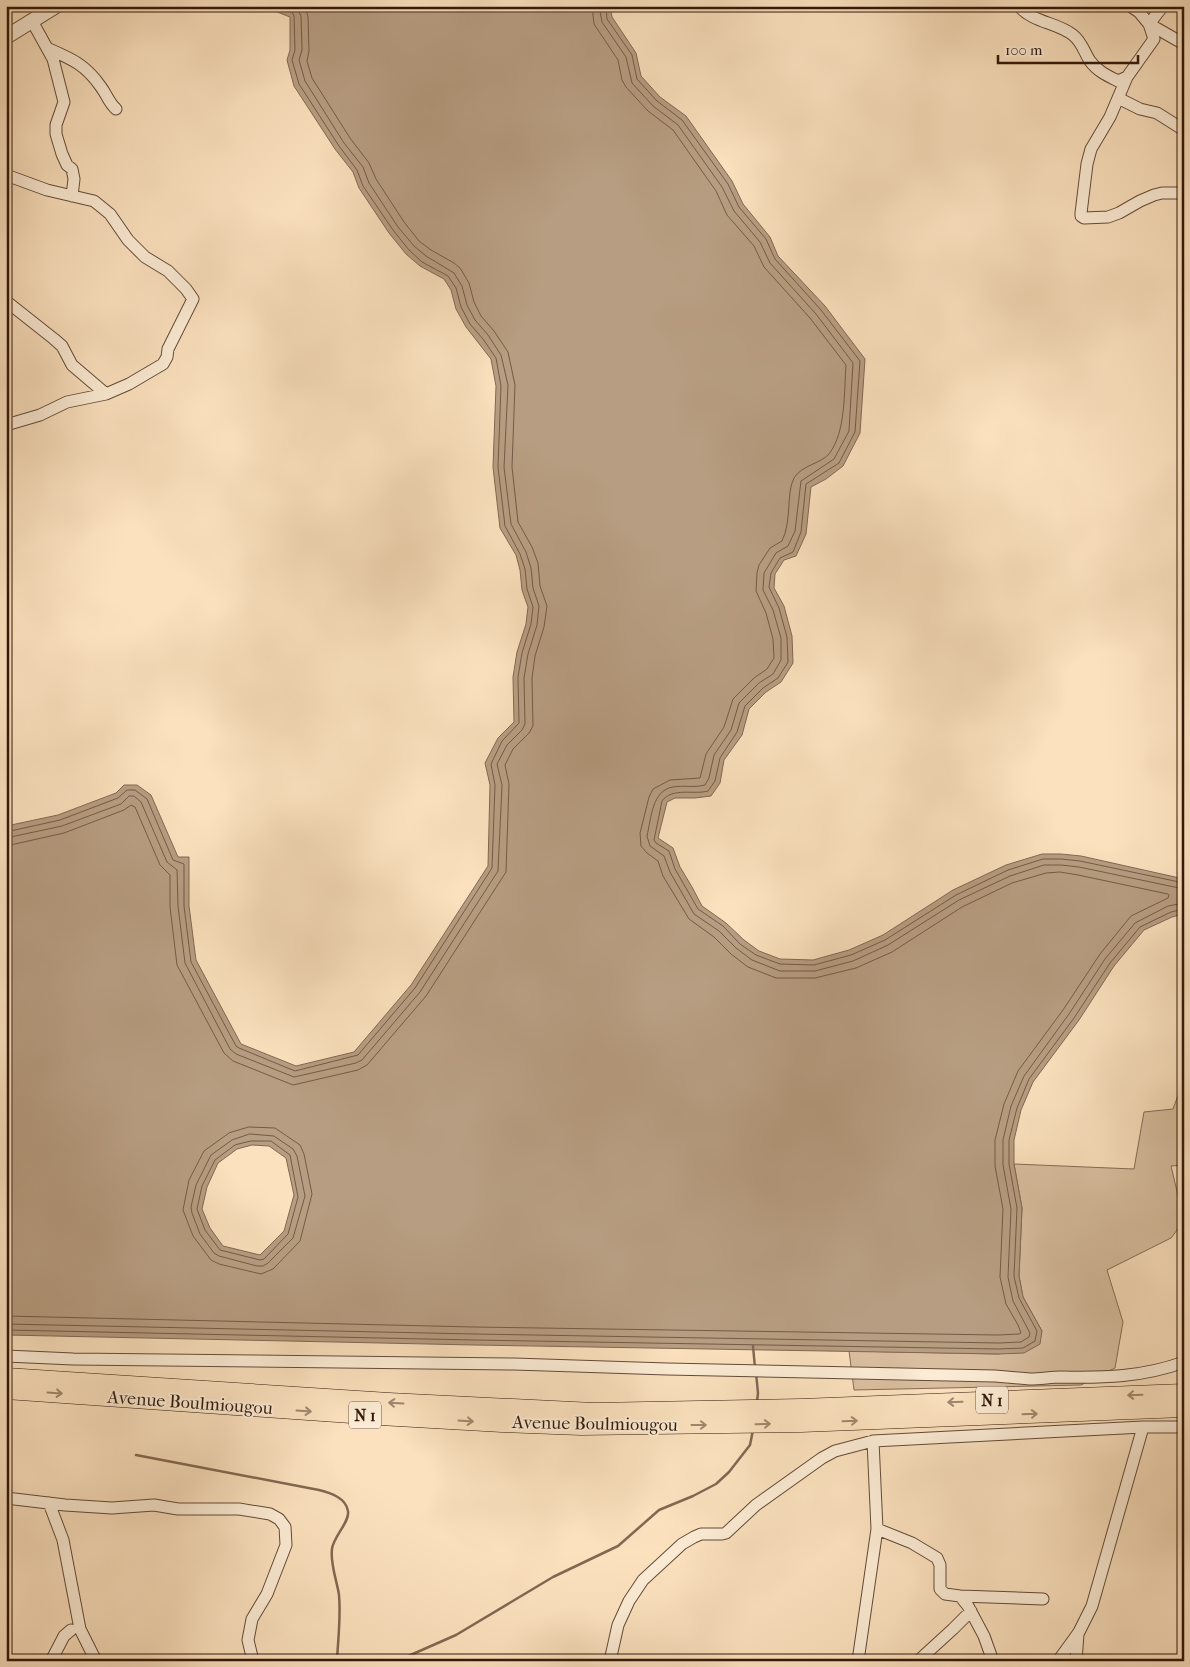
<svg xmlns="http://www.w3.org/2000/svg" width="1190" height="1667" font-family="'IM FELL French Canon',serif">
  <style>
    .green { fill: #d9bfa0; stroke: #866c56 }
    .water { fill: #b79d81; stroke: #826852; fill-rule: evenodd }
    .lines { fill: none; stroke-linecap: round; stroke-linejoin: round }
    .shore { stroke: #745b46; stroke-width: 1 }
    .stream { stroke: #826852; stroke-width: 2.5 }
    .minor-casing { stroke: #644b38; stroke-width: 13 }
    .tertiary-casing { stroke: #644b38; stroke-width: 16 }
    .trunk-casing { stroke: #32190b; stroke-width: 19 }
    .minor { stroke: #fcecd5; stroke-width: 11 }
    .tertiary { stroke: #fcecd5; stroke-width: 14 }
    .trunk { stroke: #fbe1be; stroke-width: 18 }
    .oneway { stroke: #a1876d }
    .labels { text-anchor: middle; dominant-baseline: central; stroke-width: 4; stroke-linejoin: round; paint-order: stroke }
    .shield { fill: #fcecd5; stroke: #6f5848; stroke-width: 1 }
    .shield-label { font-size: 16px; font-weight: bold; fill: #32190b }
    .street-label { font-size: 18px; fill: #32190b; stroke: #fcecd5 }
  </style>
  <rect width="100%" height="100%" fill="#fbe1be"/>
  <filter id="stains"><feTurbulence type="fractalNoise" baseFrequency=".004" numOctaves="4"/><feColorMatrix values="0 0 0 0 .2 0 0 0 0 .09 0 0 0 0 .02 0 0 0 .5 -.17"/></filter>
  <radialGradient id="worn" r=".72"><stop offset=".6" stop-color="#630" stop-opacity="0"/><stop offset="1" stop-color="#630" stop-opacity=".3"/></radialGradient>
  <path class="green" d="M 1184,1079 L 1184,1165 L 1171,1166 L 1184,1221 L 1171,1238 L 1107,1270 L 1123,1322 L 1115,1368 L 1081,1385 L 854,1390 L 849,1351 L 999,1354 L 1042,1331 L 1023,1297 L 1019,1276 L 1022,1208 L 1014,1164 L 1134,1169 L 1144,1112 L 1173,1109 Z"/>
  <path class="water" d="M 262,6 L 610,6 L 612,17 L 636,53 L 641,76 L 660,97 L 686,116 L 732,181 L 743,204 L 770,237 L 778,256 L 825,306 L 865,359 L 860,433 L 843,466 L 826,479 L 811,487 L 806,534 L 796,556 L 784,560 L 775,574 L 774,588 L 784,606 L 792,636 L 793,663 L 781,682 L 766,692 L 749,709 L 742,735 L 724,760 L 720,783 L 711,796 L 695,798 L 675,798 L 667,802 L 658,838 L 673,848 L 680,867 L 692,887 L 702,906 L 726,923 L 744,940 L 759,951 L 780,959 L 813,960 L 849,950 L 883,935 L 953,890 L 1006,865 L 1042,854 L 1061,854 L 1081,856 L 1184,879 L 1184,914 L 1172,917 L 1144,930 L 1114,966 L 1079,1020 L 1033,1082 L 1021,1110 L 1014,1140 L 1014,1164 L 1022,1208 L 1019,1276 L 1023,1297 L 1042,1331 L 1040,1344 L 1024,1353 L 999,1354 L 474,1345 L 6,1335 L 6,828 L 11,825 L 58,815 L 116,793 L 124,785 L 137,785 L 151,795 L 178,857 L 189,857 L 189,906 L 196,960 L 241,1044 L 296,1066 L 354,1052 L 411,985 L 488,866 L 490,785 L 485,763 L 498,738 L 514,722 L 513,677 L 517,652 L 526,624 L 528,607 L 522,590 L 520,570 L 516,555 L 500,528 L 493,467 L 496,386 L 491,359 L 466,327 L 456,309 L 451,290 L 444,279 L 420,266 L 406,254 L 389,233 L 359,188 L 353,172 L 335,149 L 294,86 L 287,60 L 290,50 L 290,17 ZM 252,1145 L 269,1146 L 286,1158 L 294,1195 L 284,1231 L 260,1255 L 223,1246 L 210,1228 L 202,1209 L 207,1187 L 218,1163 L 237,1149 Z"/>
  <g class="lines">
    <path class="shore" d="M 599,6 L 602,22 L 626,57 L 632,83 L 653,106 L 678,125 L 722,187 L 734,211 L 760,242 L 770,263 L 816,314 L 853,363 L 849,431 L 834,459 L 801,481 L 795,531 L 788,546 L 776,553 L 764,573 L 763,590 L 773,610 L 781,638 L 781,660 L 773,674 L 759,683 L 739,703 L 731,730 L 714,755 L 709,778 L 705,785 C 694,788 684,785 673,787 C 652,790 651,819 647,836 L 650,846 L 664,856 L 670,872 L 694,914 L 719,931 L 736,948 L 752,960 L 780,971 L 815,971 L 853,961 L 888,945 L 959,900 L 1010,876 L 1044,865 L 1061,865 L 1079,867 L 1184,889
      M 606,6 L 607,19 L 632,55 L 637,79 L 657,101 L 682,120 L 728,184 L 739,207 L 766,239 L 775,259 L 821,310 L 860,361 L 855,432 L 839,463 L 806,484 L 801,532 L 793,552 L 780,558 L 771,573 L 769,587 L 779,608 L 787,637 L 788,662 L 778,678 L 763,688 L 745,706 L 737,732 L 720,758 L 715,781 L 708,791 C 694,795 672,787 662,801 L 654,840 L 656,843 L 669,851 L 675,869 L 698,909 L 723,926 L 740,944 L 756,955 L 780,964 L 814,965 L 851,955 L 885,940 L 956,895 L 1008,870 L 1043,859 L 1061,859 L 1080,861 L 1184,883
      M 6,832 L 60,820 L 118,798 L 127,790 L 135,790 L 147,799 L 173,860 L 184,864 L 184,906 L 191,962 L 236,1046 L 239,1048 L 295,1071 L 358,1055 L 415,988 L 492,868 L 495,785 L 491,764 L 502,741 L 519,723 L 518,677 L 522,653 L 531,624 L 533,607 L 527,589 L 525,569 L 520,554 L 505,526 L 498,467 L 501,386 L 496,358 L 483,339 L 470,324 L 461,307 L 456,288 L 448,276 L 422,262 L 409,250 L 393,230 L 363,186 L 357,170 L 339,146 L 299,84 L 292,60 L 295,50 L 294,16 L 292,12 L 276,6
      M 6,838 L 62,826 L 121,804 L 129,796 L 134,796 L 141,802 L 167,862 L 177,870 L 178,906 L 185,963 L 230,1049 L 236,1054 L 294,1077 L 356,1063 L 362,1060 L 420,992 L 498,871 L 502,785 L 497,764 L 507,745 L 522,730 L 525,724 L 524,678 L 528,654 L 537,625 L 539,606 L 533,588 L 531,568 L 526,552 L 511,524 L 504,467 L 508,385 L 501,355 L 488,335 L 475,320 L 467,305 L 462,286 L 454,273 L 426,256 L 414,246 L 398,227 L 369,183 L 363,167 L 344,143 L 305,81 L 299,60 L 302,50 L 301,16 L 298,10 L 293,6
      M 6,846 L 64,833 L 124,810 L 131,805 L 135,807 L 160,865 L 170,875 L 170,907 L 177,965 L 224,1053 L 233,1061 L 293,1085 L 358,1070 L 367,1065 L 426,996 L 506,872 L 509,784 L 505,765 L 513,749 L 529,733 L 533,726 L 532,678 L 535,656 L 544,627 L 547,606 L 540,586 L 538,563 L 532,547 L 518,522 L 512,467 L 515,385 L 508,352 L 494,331 L 481,316 L 474,302 L 469,283 L 460,268 L 454,263 L 431,250 L 419,241 L 404,222 L 376,179 L 369,163 L 350,138 L 312,78 L 307,61 L 309,51 L 308,17 L 305,6
      M 249,1127 L 275,1128 L 300,1145 L 304,1154 L 312,1194 L 300,1241 L 273,1269 L 261,1274 L 219,1264 L 211,1260 L 193,1236 L 183,1210 L 189,1180 L 204,1151 L 229,1133 Z
      M 250,1134 L 274,1136 L 293,1149 L 297,1156 L 305,1196 L 293,1238 L 268,1263 L 263,1266 L 257,1266 L 219,1256 L 214,1253 L 200,1234 L 192,1213 L 191,1207 L 196,1185 L 211,1155 L 232,1140 Z
      M 251,1141 L 271,1141 L 290,1155 L 298,1197 L 288,1234 L 264,1259 L 260,1260 L 220,1250 L 205,1230 L 197,1209 L 202,1186 L 215,1160 L 235,1145 Z
      M 6,1316 L 474,1327 L 998,1335 L 1019,1334 L 1021,1333 L 1018,1325 L 1006,1304 L 1000,1277 L 1003,1209 L 995,1166 L 995,1140 L 1004,1104 L 1018,1071 L 1063,1010 L 1100,954 L 1131,916 L 1168,898 L 1169,895 L 1168,894 L 1078,875 L 1060,872 L 1046,873 L 1012,883 L 962,907 L 892,952 L 856,968 L 815,978 L 776,978 L 748,967 L 731,954 L 714,937 L 689,919 L 663,876 L 658,861 L 647,853 L 641,846 L 640,833 L 649,797 L 653,789 L 670,780 L 700,778 L 706,754 L 724,727 L 733,699 L 754,678 L 767,669 L 774,658 L 773,639 L 766,613 L 756,591 L 757,573 L 759,565 L 770,548 L 782,541 C 792,521 786,493 794,478 C 802,465 820,464 829,454 C 846,432 844,392 846,365 L 810,318 L 764,267 L 754,246 L 727,215 L 716,191 L 673,130 L 648,111 L 626,87 L 622,80 L 618,60 L 594,24 L 592,6
      M 6,1324 L 474,1334 L 999,1343 L 1021,1342 L 1029,1337 L 1030,1333 L 1013,1301 L 1008,1277 L 1011,1209 L 1003,1165 L 1003,1140 L 1011,1106 L 1024,1076 L 1069,1014 L 1105,959 L 1135,923 L 1168,906 L 1184,903
      M 6,1330 L 474,1340 L 999,1349 L 1023,1348 L 1035,1341 L 1037,1331 L 1019,1298 L 1014,1276 L 1017,1208 L 1009,1164 L 1009,1140 L 1017,1108 L 1029,1079 L 1074,1018 L 1110,963 L 1140,927 L 1171,912 L 1184,909"/>
    <path class="stream" d="M 753,1346 L 755,1368
      M 756,1373 L 758,1393 L 757,1402
      M 136,1455 L 319,1490 C 331,1493 346,1498 348,1511 C 350,1522 333,1537 332,1549 C 330,1564 337,1581 339,1595 C 341,1617 338,1639 337,1661
      M 397,1661 L 456,1635 L 553,1577 L 618,1546 L 659,1510 L 693,1496 L 716,1484 L 729,1472 L 750,1445 L 753,1430"/>
    <g class="minor-casing">
      <path id="minor" d="M 1019,6 C 1033,23 1057,22 1073,35 C 1082,42 1084,52 1090,61 C 1097,71 1108,76 1118,81 L 1127,77
        M 1130,6 L 1139,12 L 1149,24 L 1184,44
        M 1163,6 L 1149,24 L 1154,39 L 1127,77 L 1110,117 L 1091,149 L 1087,164 L 1081,213 L 1081,216 L 1084,218 L 1108,217 L 1119,213 L 1140,201 L 1154,195 L 1162,193 L 1184,193
        M 1181,6 L 1184,9
        M 32,21 L 53,59 L 64,102 L 56,125 L 56,134 L 62,154 L 67,165 L 72,169 L 74,179 L 72,196
        M 49,49 C 72,59 86,65 101,87 C 107,95 109,103 116,109
        M 1118,98 L 1140,109 L 1157,113 L 1184,130
        M 6,175 L 47,190 L 94,201 L 110,214 L 128,240 L 145,257 L 168,271 L 186,289 L 193,299 L 168,349 L 167,357 L 163,364 L 129,384 L 106,394 L 67,402 L 40,415 L 6,425
        M 6,301 L 54,339 L 62,346 L 72,365 L 106,394
        M 6,1356 L 73,1359 L 514,1364 L 667,1369 L 995,1376 C 1007,1377 1019,1378 1030,1379 C 1041,1379 1051,1377 1061,1377 C 1104,1378 1143,1377 1184,1362
        M 6,1498 L 65,1505 L 112,1508 L 154,1505 L 178,1509 L 239,1509 L 270,1514 L 279,1519 L 285,1527 L 286,1545 L 267,1594 L 252,1619 L 248,1640 L 253,1661
        M 49,1503 L 63,1540 L 80,1629 L 96,1661
        M 877,1529 L 912,1543 L 937,1558 L 940,1565 L 940,1589 L 945,1594 L 960,1596 L 1043,1599
        M 960,1596 L 968,1606 L 984,1636 L 993,1661
        M 51,1661 L 64,1636 L 71,1630
        M 610,1661 L 618,1625 L 629,1601 L 643,1580 L 682,1544 L 694,1537 L 701,1534 L 722,1534 L 726,1533 L 756,1505 L 822,1458 L 835,1451 L 873,1441 L 1143,1427
        M 858,1661 L 877,1529 L 873,1441
        M 918,1661 L 953,1629 L 971,1611
        M 1058,1661 L 1079,1632 L 1092,1606 L 1143,1427 L 1184,1427
        M 1076,1661 L 1078,1634"/>
    </g>
    <g class="tertiary-casing">
      <path id="tertiary" d="M 6,37 L 56,6"/>
    </g>
    <g class="trunk-casing">
      <path id="trunk" d="M 6,1377 L 389,1402 L 594,1412 L 801,1408 L 1184,1393
        M 6,1390 L 380,1416 L 502,1423 L 581,1426 L 801,1423 L 1184,1408"/>
    </g>
    <use href="#minor" class="minor"/>
    <use href="#tertiary" class="tertiary"/>
    <use href="#trunk" class="trunk"/>
  </g>
  <defs><path id="oneway-shaft" d="M-6 0H5M1.5-3L5.5 0L1.5 3" fill="none" stroke-width="1.6" stroke-linecap="round" stroke-linejoin="round" transform="scale(1.25)"/></defs>
  <g class="oneway">
    <use href="#oneway-shaft" transform="translate(55 1393) rotate(4)"/>
    <use href="#oneway-shaft" transform="translate(1135 1395) rotate(178)"/>
    <use href="#oneway-shaft" transform="translate(955 1402) rotate(178)"/>
    <use href="#oneway-shaft" transform="translate(396 1403) rotate(-177)"/>
    <use href="#oneway-shaft" transform="translate(304 1411) rotate(4)"/>
    <use href="#oneway-shaft" transform="translate(1030 1414) rotate(-2)"/>
    <use href="#oneway-shaft" transform="translate(466 1421) rotate(4)"/>
    <use href="#oneway-shaft" transform="translate(850 1421) rotate(-2)"/>
    <use href="#oneway-shaft" transform="translate(763 1424) rotate(-2)"/>
    <use href="#oneway-shaft" transform="translate(699 1425)"/>
  </g>
  <g class="labels">
    <g class="shield">
      <rect x="976" y="1386.5" width="32" height="27" rx="4"/>
      <rect x="349" y="1401.5" width="32" height="27" rx="4"/>
    </g>
    <g class="shield-label">
      <text x="992" y="1400">N 1</text>
      <text x="365" y="1415">N 1</text>
    </g>
    <g class="street-label">
      <text transform="translate(190 1403) rotate(4)">Avenue Boulmiougou</text>
      <text transform="translate(595 1424) rotate(1)">Avenue Boulmiougou</text>
    </g>
  </g>
  <rect width="1190" height="1667" fill="none" stroke="#fbe1be" stroke-width="25"/>
  <rect x="8" y="8" width="1175" height="1652" fill="none" stroke="#32190b" stroke-width="2.5"/>
  <rect x="12" y="12" width="1165" height="1642" fill="none" stroke="#32190b"/>
  <path d="M998 55v8h140v-8" fill="none" stroke="#32190b" stroke-width="2.5"/>
  <text x="1005" y="55" font-size="15" fill="#32190b" stroke="#fcecd5" stroke-width="4" paint-order="stroke">100 m</text>
  <rect width="100%" height="100%" filter="url(#stains)"/>
  <rect width="100%" height="100%" fill="url(#worn)"/>
</svg>
